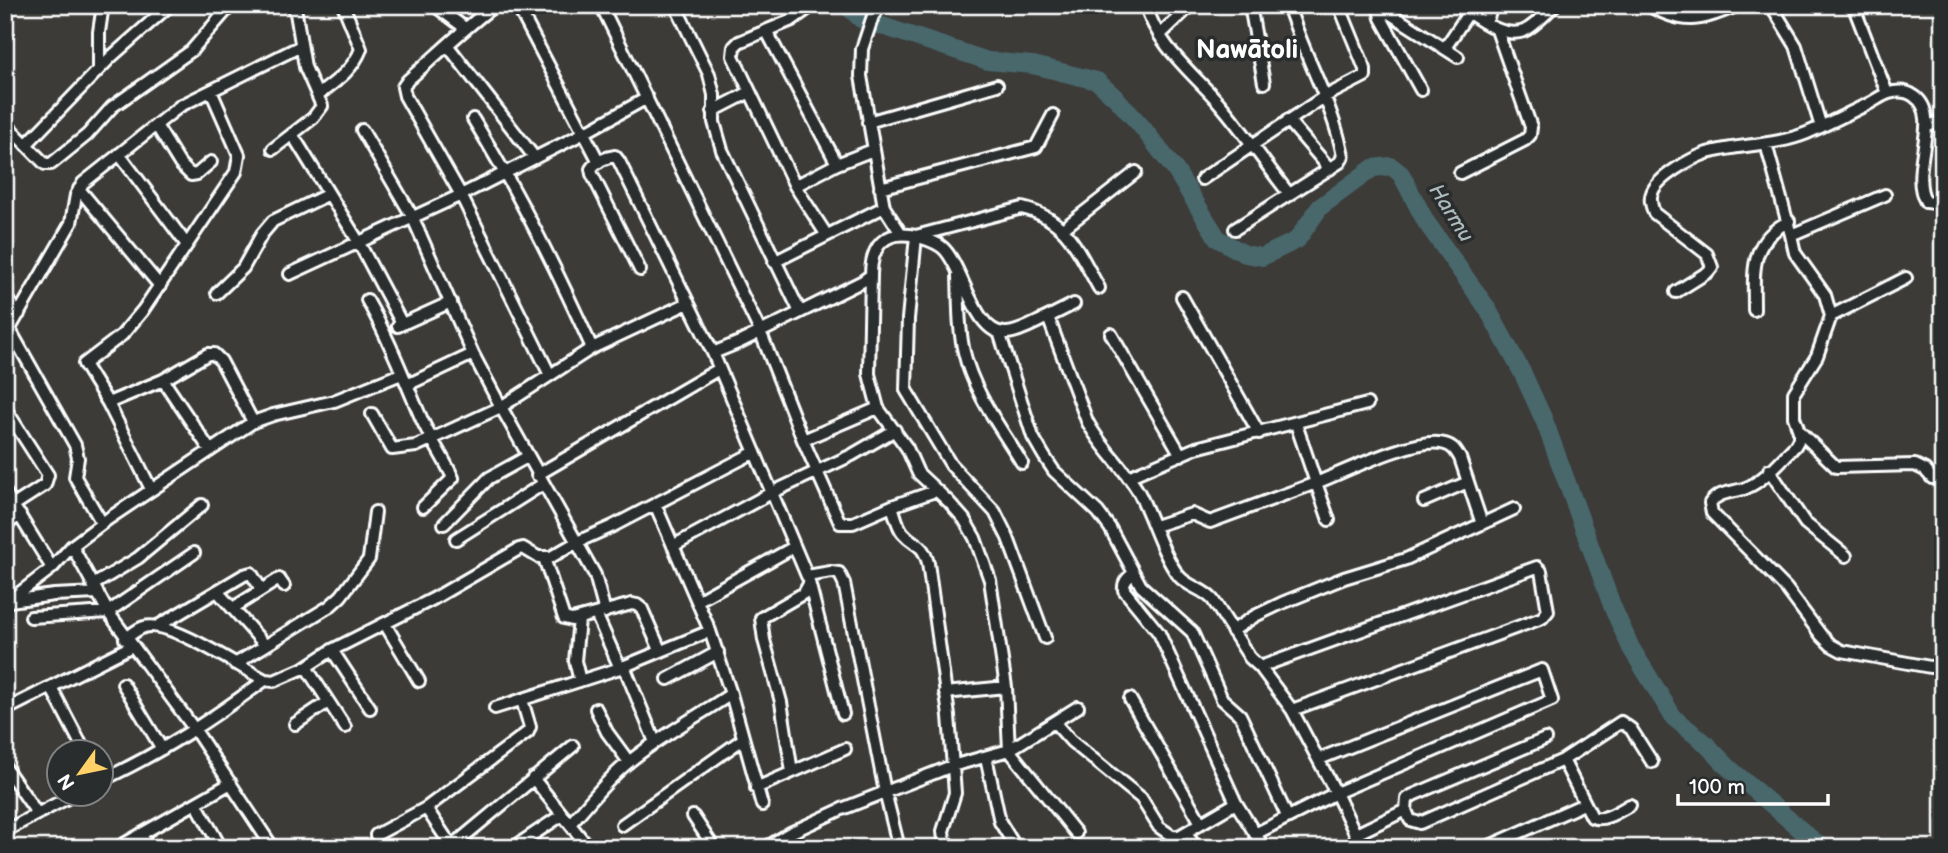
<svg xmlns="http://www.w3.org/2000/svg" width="1948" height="853" font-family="'Balsamiq Sans',sans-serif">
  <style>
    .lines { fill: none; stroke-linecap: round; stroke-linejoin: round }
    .river { stroke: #49676c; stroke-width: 18 }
    .minor-casing { stroke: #fff; stroke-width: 16 }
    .minor { stroke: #2a2d2e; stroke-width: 10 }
    .labels { text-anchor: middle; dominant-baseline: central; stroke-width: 7; stroke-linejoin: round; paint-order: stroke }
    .water-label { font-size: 21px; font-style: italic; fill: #adbbbd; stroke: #2a2d2e }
    .district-label { font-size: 26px; font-weight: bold; fill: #fff; stroke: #2a2d2e }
  </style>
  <rect width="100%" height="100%" fill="#3c3b38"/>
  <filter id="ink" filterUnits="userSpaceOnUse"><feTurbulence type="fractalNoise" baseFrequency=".0143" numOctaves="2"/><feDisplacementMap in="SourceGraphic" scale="14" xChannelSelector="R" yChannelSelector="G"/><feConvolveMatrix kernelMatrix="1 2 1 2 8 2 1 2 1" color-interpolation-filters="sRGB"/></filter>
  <g filter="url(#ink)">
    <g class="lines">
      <path class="river" d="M 846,5 L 861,19 L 988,61 L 1033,65 L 1097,81 L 1116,98 L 1142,127 L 1176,171 L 1218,239 L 1245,254 L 1262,257 L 1297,240 L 1320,207 L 1373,168 L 1391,166 L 1401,174 L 1426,222 L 1487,308 L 1523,374 L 1544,420 L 1613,608 L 1631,648 L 1674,718 L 1704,742 L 1729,768 L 1822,848"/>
      <g class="minor-casing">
        <path id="minor" d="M 434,5 L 465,28
          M 495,5 C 464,28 437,55 408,80 L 403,87 L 405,96 L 461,195 L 550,375
          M 517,5 L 599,162
          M 601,5 L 760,331 L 803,440 L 840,523 L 853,523 L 892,506 L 935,491
          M 675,5 L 709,74 L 714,95 L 714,122 L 722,150 L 800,312
          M 881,5 L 873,16 L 862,49 L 861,76 L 884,207 L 900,232
          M 1146,5 C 1156,45 1195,75 1220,104 C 1245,133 1266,165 1290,195
          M 1250,5 L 1264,83
          M 1378,5 L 1381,18 L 1421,90
          M 1457,5 C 1475,16 1501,39 1524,31 C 1535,26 1546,13 1555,5
          M 1648,5 C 1686,27 1701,20 1739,5
          M 1771,5 L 1796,46 L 1821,127
          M 1853,5 L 1887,93
          M 812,6 L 792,20 L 739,42 L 734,47 L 733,56 L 795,186 L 826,234
          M 1378,6 L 1458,57
          M 1486,22 L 1493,5
          M 767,32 L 837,164
          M 1160,35 L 1191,5
          M 448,46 L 535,158
          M 1445,48 L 1469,12
          M 99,69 L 99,32 L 103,5
          M 318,95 C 335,82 353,70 361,49 L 343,5
          M 713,111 L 750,92
          M 473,119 C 518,192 557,270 592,348
          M 1288,120 L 1330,169
          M 868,122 L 997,85
          M 5,123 L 45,164 L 51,164 L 87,135 L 112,107 L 191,51 L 231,5
          M 156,125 L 180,164 L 191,175 L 197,174 L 211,162
          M 1926,127 L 1943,120
          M 362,130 L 412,216 L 473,354 L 501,407 L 595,575 L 605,612
          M 292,134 L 358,241 L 402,324
          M 1766,144 L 1791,235 L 1885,195
          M 26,145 L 111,57 L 170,5
          M 273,149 L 313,118 L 322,106 L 305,67 L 296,13 L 292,5
          M 119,154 L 187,245
          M 1460,173 L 1525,140 L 1530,135 L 1531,127 L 1497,30
          M 1202,179 L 1324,97 L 1365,76 L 1365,69 L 1339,5
          M 795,186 L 837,164 L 873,150
          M 880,188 L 1036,147 L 1053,115
          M 79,189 L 160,286
          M 1064,228 L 1136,172
          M 1235,229 L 1340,162 L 1343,156 C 1333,104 1304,56 1288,5
          M 1791,235 L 1795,253 L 1825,295 L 1831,316 L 1817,356 L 1794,393 L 1794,417 L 1799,431 L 1799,439 L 1795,446 C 1781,460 1764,481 1746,488 C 1733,493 1719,491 1710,503 L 1712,513 L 1786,588 L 1821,635 L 1831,645 L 1842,651 L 1930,667 L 1943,666
          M 774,262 L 884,207
          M 640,270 L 592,174 L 591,169 C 595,162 606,157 615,156 L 619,161 L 713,353 L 807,576 L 831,572 L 839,573 L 844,583 L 885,792 L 899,848
          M 290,274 L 461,195 L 584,133 L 647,98
          M 871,275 L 869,374 L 878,408 L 907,448 L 918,473 L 949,502 L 964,519 L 975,538 L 990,580 L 1006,687 L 1009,750 L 1076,833
          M 958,275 C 959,300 958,327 964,352 C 973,392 1001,428 1022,463
          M 1676,292 L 1708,272 L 1712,267 L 1707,254 L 1654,213 C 1652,207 1649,200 1652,193 C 1657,177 1692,158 1707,153 C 1740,144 1775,146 1807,133 C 1828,124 1849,113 1870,103 C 1876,100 1882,95 1889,93 C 1897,91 1907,91 1914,96 C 1944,116 1907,171 1926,202 L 1936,203 L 1943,200
          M 217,293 L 243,268 L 262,234 L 273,221 L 329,194
          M 5,297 L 19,314
          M 1182,297 L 1259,433
          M 367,300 C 389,338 404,379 422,420 C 431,440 444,458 453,478 L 423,507
          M 1754,310 C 1754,270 1749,242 1789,221
          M 1831,316 L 1906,278
          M 1048,317 L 1074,304
          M 398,326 L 451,302
          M 10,330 L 75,445 L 78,458 L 75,477 L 102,523
          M 999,332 L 1033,437 L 1044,456 L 1054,471 L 1098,512 L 1110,528 L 1141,586 L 1192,632 L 1222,699 L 1240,715 L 1243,721 L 1287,816
          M 1111,334 L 1181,455
          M 5,337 L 71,223 L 76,195 L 83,183 L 180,106 L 301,46
          M 713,353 L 740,342 L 863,281 L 871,275 C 871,246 885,229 916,236 L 1022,208 C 1067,218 1078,251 1099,288
          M 163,380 L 210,450
          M 407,385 L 473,354
          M 108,403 L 163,380 L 208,354 L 214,354 L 221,361 L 253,422
          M 5,408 L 48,475 L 45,485 L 14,505
          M 372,414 L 392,449 L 416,446 L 501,407 L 592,348 L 688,303
          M 1799,431 L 1836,467 L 1915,465 L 1925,470 L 1932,478 L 1943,479
          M 803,440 L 878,408
          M 1769,470 L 1805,523 L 1846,556
          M 537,475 L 719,369
          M 1128,477 L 1196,448 L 1367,404
          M 151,489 L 108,403 L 84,364 L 122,335 L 143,310 L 236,172 L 239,155 L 211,91
          M 5,492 L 52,568
          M 1424,501 L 1468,482
          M 892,506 C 895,514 897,526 903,533 C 915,547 922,541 928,563 L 949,716 L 955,793 L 943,831 L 944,840 L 952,848
          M 1329,520 L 1316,483 C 1344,472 1418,435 1445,444 C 1453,446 1456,451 1460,458 L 1482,524
          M 444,524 L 489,478 L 527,457
          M 5,525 L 20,515
          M 1155,526 L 1192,514 L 1210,522 L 1316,483 L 1296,424
          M 456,539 L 543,484
          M 72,546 L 108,612 L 195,730 L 273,848
          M 673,546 L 773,492 L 852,455 L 895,430
          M 544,558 L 564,618 L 572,620 L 632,604 L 637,605 L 642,609 L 660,650
          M 1134,573 C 1128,578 1123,581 1124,590 L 1159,633 L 1236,803 L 1264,848
          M 809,582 L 843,714
          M 93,585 L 138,558 L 202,505
          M 217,591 L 265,645
          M 10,601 L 54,595 L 97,593
          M 697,601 L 794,547
          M 5,604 L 52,568 L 72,546 L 108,519 L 253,422 L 273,415 L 334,401 L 401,374
          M 233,608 L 279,579 L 284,586
          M 596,614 L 620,668
          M 31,617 L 108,612 L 194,553
          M 579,619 L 575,661 L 580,681
          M 385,624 L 419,681
          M 158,626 L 244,575 L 251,573 L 261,589
          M 1232,631 L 1255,616 L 1282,603 L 1344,578 L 1406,559 L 1514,509
          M 1045,638 L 1008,538 L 995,512 L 951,465 L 906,390 L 908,319 L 916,236 C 925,239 938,242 945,250 C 964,270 975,336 1007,333 C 1021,332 1036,322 1048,317 L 1087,421 C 1100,447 1123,466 1138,491 C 1152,517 1161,552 1178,575 C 1187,587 1203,588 1213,600 L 1250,658 L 1260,667 L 1292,710 L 1336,793 L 1552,700 L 1542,670 L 1319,759
          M 125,639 C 131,635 137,629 144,627 C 169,619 241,668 265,680 L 274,681 L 306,667 L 332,650 L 433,599 L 519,549 L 523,548 L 538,557 L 551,557 L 577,542 L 613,526 L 755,452
          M 332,650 L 370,708
          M 235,664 L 330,606 L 341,596 L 369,559 L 375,512
          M 624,666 L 655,742
          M 306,667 L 345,727
          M 1260,667 L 1537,567 L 1541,571 L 1548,611 L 1542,618 L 1292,710
          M 668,679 L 718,652
          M 123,684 L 162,749
          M 51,687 L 85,752
          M 945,693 L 1006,687
          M 731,694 L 762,805
          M 1130,699 L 1201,823
          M 495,708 L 620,668 L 710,631
          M 596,709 L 607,732 L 629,762
          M 5,710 L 132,646
          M 1055,723 L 1071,741 L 1141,798 L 1159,827 L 1172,836 L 1188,837 L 1197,848
          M 295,724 L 328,702
          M 986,757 L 1000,822 L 1016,848
          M 1563,760 L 1592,817 C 1604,822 1619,811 1630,805
          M 5,767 L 37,813
          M 792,772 L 781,702 L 764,640 L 761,618 L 804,593 L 809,584
          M 533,778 L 589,848
          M 102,780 C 161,753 213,718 265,680
          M 756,788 L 845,749
          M 196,803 L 221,848
          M 426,808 L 452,847
          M 1406,810 L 1407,799 L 1413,795 L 1545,739
          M 693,816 L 714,848
          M 570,824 C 589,803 607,779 630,761 C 662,735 698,716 731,694 L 710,631 L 655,504
          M 622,825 L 743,739
          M 5,831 L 75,794
          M 141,834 L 148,848
          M 1255,834 L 1336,793 L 1362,848
          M 1356,834 L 1406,810 L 1410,820 L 1420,823 L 1563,760 L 1621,722 L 1631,729 L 1652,762
          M 376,835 L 426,808 L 528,732 L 530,727 L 522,700
          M 1181,835 L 1236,803
          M 117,848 L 231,783
          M 450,848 L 573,746
          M 513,848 L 562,815
          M 765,848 L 790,833 L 842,809 L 952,766 L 1009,750 L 1078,707
          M 1485,848 L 1584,804"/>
      </g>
      <use href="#minor" class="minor"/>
    </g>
  </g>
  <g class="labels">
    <g class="water-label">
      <text transform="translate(1451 213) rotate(58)">Harmu</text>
    </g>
    <g class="district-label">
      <text x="1247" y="50">Nawātoli</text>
    </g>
  </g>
  <rect width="1948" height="853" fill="none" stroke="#2a2d2e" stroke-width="28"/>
  <rect x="14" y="14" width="1920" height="825" fill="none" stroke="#fff" stroke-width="2.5" filter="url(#ink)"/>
  <g transform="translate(80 773) rotate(237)"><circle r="33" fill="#2a2d2e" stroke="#7f8182" stroke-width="2"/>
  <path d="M0-5L12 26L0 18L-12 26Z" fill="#ffd166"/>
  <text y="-10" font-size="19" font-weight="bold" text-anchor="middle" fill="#ffffff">N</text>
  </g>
  <path d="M1678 794v10h150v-10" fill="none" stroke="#ffffff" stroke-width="3.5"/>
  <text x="1689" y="794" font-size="21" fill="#ffffff" stroke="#2a2d2e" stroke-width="5" paint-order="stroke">100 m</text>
</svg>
